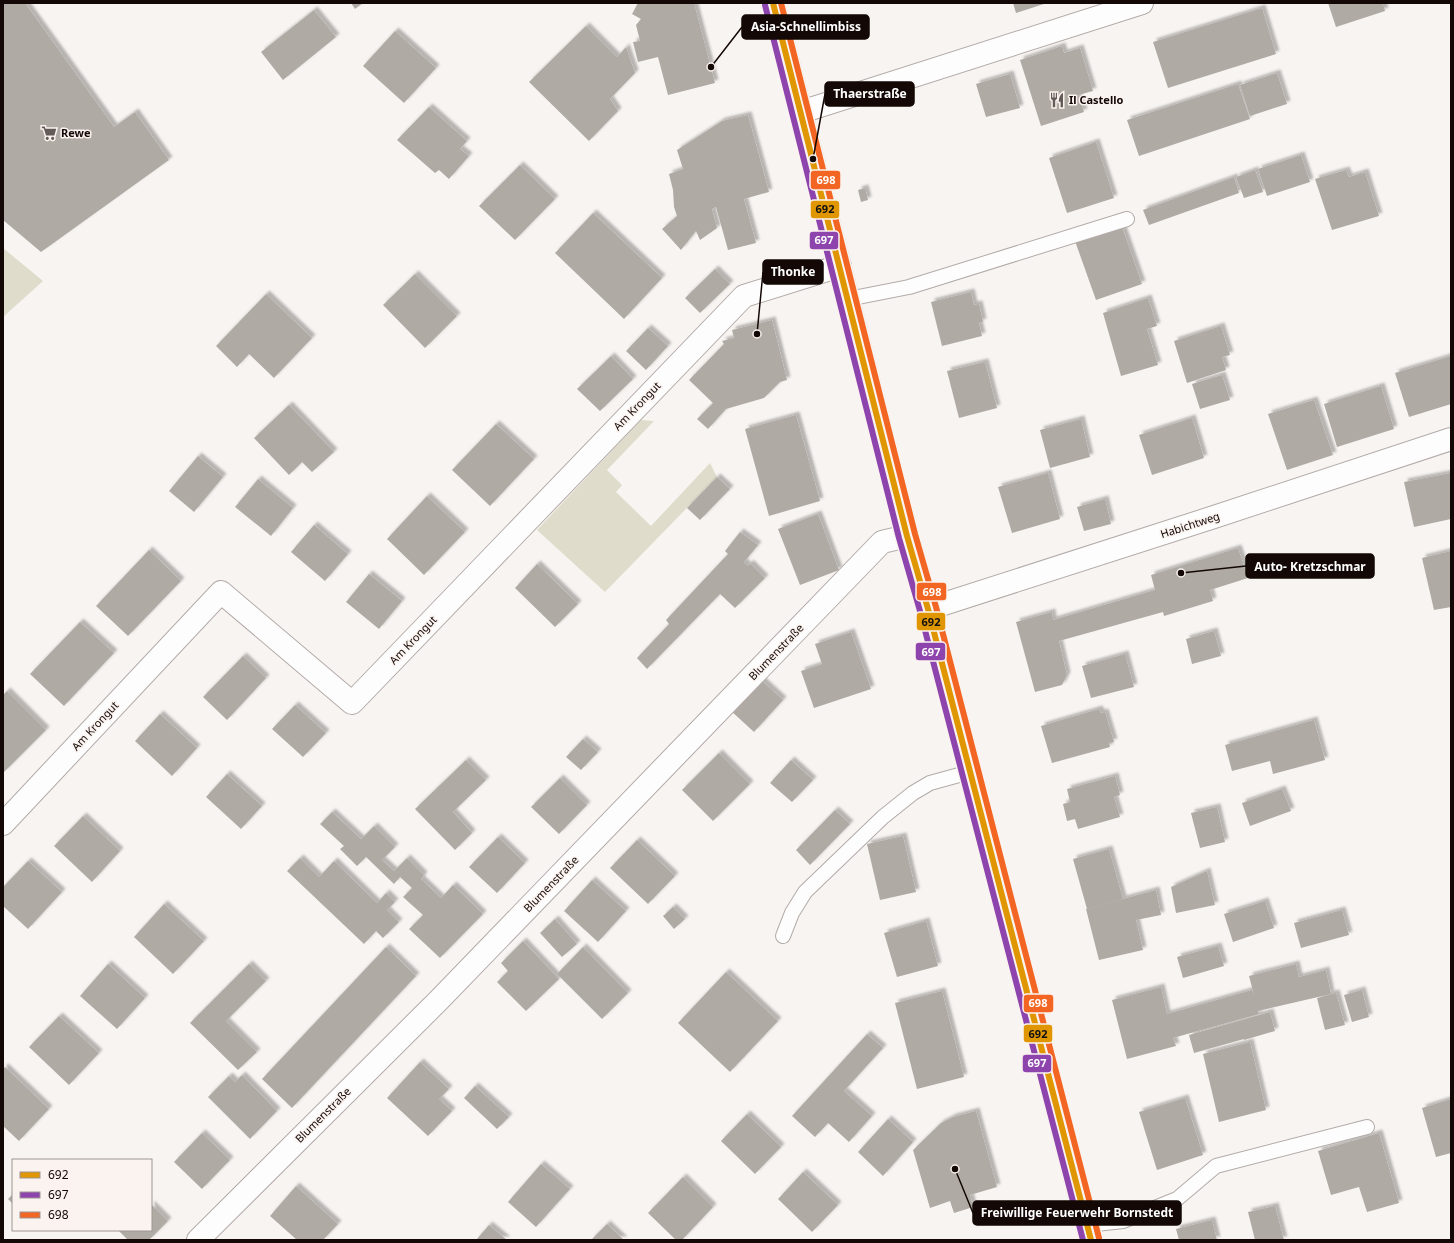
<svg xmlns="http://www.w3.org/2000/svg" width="1454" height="1243" font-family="'Noto Sans',sans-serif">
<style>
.green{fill:#dfdccb}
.building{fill:#b0aaa4;filter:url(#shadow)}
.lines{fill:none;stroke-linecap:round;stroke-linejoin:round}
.service-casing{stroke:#b3aba8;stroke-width:16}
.minor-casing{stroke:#b3aba8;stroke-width:24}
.primary-casing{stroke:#d2cecd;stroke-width:24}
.service{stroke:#fefdfd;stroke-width:14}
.minor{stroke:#fefdfd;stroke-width:22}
.primary{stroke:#f1e8ea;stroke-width:22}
.bus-1-casing{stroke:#faf3f0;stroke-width:9}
.bus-2-casing{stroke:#faf3f0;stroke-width:9}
.bus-3-casing{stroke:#faf3f0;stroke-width:9}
.bus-1{stroke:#e09600;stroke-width:6}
.bus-2{stroke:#8e44ad;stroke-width:6}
.bus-3{stroke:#f26522;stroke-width:6}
.labels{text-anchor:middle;stroke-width:3;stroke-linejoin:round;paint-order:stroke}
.poi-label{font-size:11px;font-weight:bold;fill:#130805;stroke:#faf3f0;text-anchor:start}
.street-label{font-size:11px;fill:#130805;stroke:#faf3f0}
.leader{fill:none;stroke:#130805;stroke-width:1.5}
.callout-dot{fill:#130805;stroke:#faf3f0;stroke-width:1.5}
.callout{fill:#130805;stroke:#130805;stroke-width:1.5}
.callout-label{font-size:12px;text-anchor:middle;font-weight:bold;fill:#fff}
.line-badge{stroke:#faf3f0;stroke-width:1.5}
.badge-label{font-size:11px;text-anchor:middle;font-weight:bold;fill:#fff}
.pale-badge-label{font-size:11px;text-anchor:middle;font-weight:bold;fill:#111}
</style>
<defs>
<filter id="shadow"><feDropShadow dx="3.5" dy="-3.5" stdDeviation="1" flood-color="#0004"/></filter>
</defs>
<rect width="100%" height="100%" fill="#f8f4f2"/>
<!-- green -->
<g class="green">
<path d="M3 248 43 281 3 317Z"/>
<path d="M641 420 654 421 607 470 622 485 616 492 651 526 710 463 717 477 605 592 537 530Z"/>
</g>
<!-- building -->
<g class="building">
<path d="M3 3H25L114 127 135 112 169 160 41 252 3 220Z"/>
<path d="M351 3H363L355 9Z"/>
<path d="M638 3H694L715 83 668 95 658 57 638 62 633 42 640 41 636 25 641 19 632 14Z"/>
<path d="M1013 3H1047L1016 13Z"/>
<path d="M1328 3H1383L1385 11 1336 27Z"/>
<path d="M1262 8 1276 54 1168 88 1153 42Z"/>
<path d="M314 10 336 37 283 80 261 52Z"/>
<path d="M586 26 617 57 626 47 635 73 610 99 618 111 589 141 529 82Z"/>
<path d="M395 31 436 68 404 103 363 66Z"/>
<path d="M1062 46 1064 53 1080 48 1093 91 1078 95 1084 112 1041 126 1020 60Z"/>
<path d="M1277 73 1287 104 1250 116 1240 85Z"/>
<path d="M1010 74 1020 108 986 117 976 84Z"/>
<path d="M1238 84 1250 119 1139 156 1127 120Z"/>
<path d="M429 107 467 141 460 149 469 156 449 179 439 170 435 173 397 140Z"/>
<path d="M748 115 769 192 744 199 756 243 728 250 716 207 712 209 717 228 700 240 696 231 681 250 662 229 677 216 674 207 673 190 669 174 683 169 677 150 722 121Z"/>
<path d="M1096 142 1114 198 1067 213 1049 158Z"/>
<path d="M1301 155 1310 182 1267 196 1258 169Z"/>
<path d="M520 165 555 199 515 240 479 206Z"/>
<path d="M1255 170 1263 192 1244 198 1236 177Z"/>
<path d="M1346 170 1349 177 1365 172 1379 216 1332 230 1315 179Z"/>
<path d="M1234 177 1239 193 1149 225 1143 210Z"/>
<path d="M865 188 868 200 861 202 858 190Z"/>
<path d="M593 213 662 278 624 319 555 253Z"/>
<path d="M1121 224 1142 284 1096 300 1075 241Z"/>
<path d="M715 269 730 284 700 313 685 298Z"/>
<path d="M415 274 457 316 425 348 383 305Z"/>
<path d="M971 292 974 305 979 304 983 322 979 323 982 336 942 346 931 302Z"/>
<path d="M266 294 312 338 274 378 249 354 237 367 216 346Z"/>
<path d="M1148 298 1157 326 1147 329 1158 365 1121 376 1103 313Z"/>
<path d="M772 320 787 380 780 382 764 398 726 409 708 429 697 419 713 403 689 380 724 344 722 341 734 338 732 330Z"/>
<path d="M1221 326 1230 355 1222 357 1226 370 1187 383 1174 341Z"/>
<path d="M648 328 668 346 646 370 626 351Z"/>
<path d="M611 356 633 379 600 411 577 389Z"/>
<path d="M1451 356V404L1409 417 1395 373Z"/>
<path d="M985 362 997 408 959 418 947 371Z"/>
<path d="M1222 375 1230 400 1200 409 1192 384Z"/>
<path d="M1381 386 1394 429 1337 447 1324 404Z"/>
<path d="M1314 400 1333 455 1287 470 1268 414Z"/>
<path d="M289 405 334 452 312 472 302 462 289 475 254 438Z"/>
<path d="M796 415 820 501 769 516 745 429Z"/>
<path d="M1192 418 1204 458 1152 475 1139 435Z"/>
<path d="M1081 419 1090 457 1050 468 1040 430Z"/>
<path d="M496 424 534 459 490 506 452 470Z"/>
<path d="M198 456 223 477 194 512 169 491Z"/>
<path d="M1048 473 1060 519 1012 533 998 487Z"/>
<path d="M1451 473V519L1414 527 1404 482Z"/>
<path d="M717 477 730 489 700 520 687 508Z"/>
<path d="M258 479 293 508 271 536 235 507Z"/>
<path d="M427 496 465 532 424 575 387 539Z"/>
<path d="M1105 499 1111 524 1084 531 1077 507Z"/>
<path d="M818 514 839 570 800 585 778 529Z"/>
<path d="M314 525 348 554 325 581 291 552Z"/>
<path d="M740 532 758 545 744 562 748 566 750 563 765 578 735 608 720 594 647 669 637 658 669 624 666 620 728 554 725 551Z"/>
<path d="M1238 548 1248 578 1210 590 1213 601 1164 616 1163 612 1059 641 1067 675 1062 685 1035 692 1016 622 1052 612 1053 620 1155 590 1151 575Z"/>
<path d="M149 550 181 581 128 636 96 606Z"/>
<path d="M1451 551V607L1434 610 1422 558Z"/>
<path d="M537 564 578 604 555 627 515 588Z"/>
<path d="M369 574 402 601 379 629 346 602Z"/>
<path d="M80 622 114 653 64 706 30 674Z"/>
<path d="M1214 631 1221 656 1192 664 1186 639Z"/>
<path d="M851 632 871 689 814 708 801 671 822 664 815 644Z"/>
<path d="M1125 654 1134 687 1091 698 1082 666Z"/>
<path d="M243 656 266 678 227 720 203 697Z"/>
<path d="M759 678 783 700 754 732 730 710Z"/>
<path d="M7 691 46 730 3 773V695Z"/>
<path d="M295 705 326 733 303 757 272 729Z"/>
<path d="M1099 709 1101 713 1105 712 1114 742 1109 743 1110 747 1052 763 1041 726Z"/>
<path d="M160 714 197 748 172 776 135 741Z"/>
<path d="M1314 720 1325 760 1273 774 1270 761 1232 771 1225 745Z"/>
<path d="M583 739 598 752 581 770 566 757Z"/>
<path d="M719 753 750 784 713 821 682 790Z"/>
<path d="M466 760 486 780 453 812 472 833 455 850 415 809Z"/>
<path d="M791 760 813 780 792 802 770 783Z"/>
<path d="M227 774 262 806 241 829 206 797Z"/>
<path d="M1115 776 1120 795 1114 797 1120 817 1078 829 1075 819 1067 821 1063 804 1070 802 1067 789Z"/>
<path d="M560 778 587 805 559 834 531 807Z"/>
<path d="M1282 789 1291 811 1250 826 1242 803Z"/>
<path d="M1217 807 1225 842 1200 848 1191 813Z"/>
<path d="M835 810 850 824 810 865 796 850Z"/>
<path d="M332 812 361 839 374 826 395 847 382 860 394 871 407 858 424 875 421 879 441 898 453 885 483 914 440 958 409 929 423 915 403 897 412 888 400 877 394 884 366 857 357 866 340 849 344 846 320 824Z"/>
<path d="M83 816 120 851 92 882 54 846Z"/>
<path d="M903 836 916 892 880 900 867 844Z"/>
<path d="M498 837 525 863 497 893 469 867Z"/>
<path d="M637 840 675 876 648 904 610 868Z"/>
<path d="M1109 849 1123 899 1087 909 1073 859Z"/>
<path d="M300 858 319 877 334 861 377 903 386 893 395 902 387 910 399 922 383 938 376 931 364 944 287 871Z"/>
<path d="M28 861 62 892 28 929 3 906V887Z"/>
<path d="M1207 871 1215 905 1176 913 1171 887Z"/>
<path d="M592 880 626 911 598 942 564 911Z"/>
<path d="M1156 890 1161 915 1136 920 1143 950 1099 960 1086 909Z"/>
<path d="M1265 901 1274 928 1233 942 1224 914Z"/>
<path d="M164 904 204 941 173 974 134 937Z"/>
<path d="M673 907 685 919 674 929 663 916Z"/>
<path d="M1342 910 1349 935 1301 948 1294 923Z"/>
<path d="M555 919 577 944 562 957 540 933Z"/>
<path d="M926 921 938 966 897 977 884 933Z"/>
<path d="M523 941 559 979 526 1011 497 982 508 971 501 963Z"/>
<path d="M1218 946 1224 966 1183 978 1177 957Z"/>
<path d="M386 947 416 976 292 1108 262 1079Z"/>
<path d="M583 947 628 993 602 1019 557 974Z"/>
<path d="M108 964 145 998 117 1029 80 996Z"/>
<path d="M249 964 266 981 226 1021 257 1052 238 1070 190 1023Z"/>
<path d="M1296 964 1299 977 1326 970 1331 994 1258 1011 1259 1014 1173 1038 1176 1046 1127 1059 1112 1000 1161 987 1167 1014 1252 990 1254 995 1249 976Z"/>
<path d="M726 972 778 1021 730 1072 678 1023Z"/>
<path d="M1362 990 1369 1017 1352 1022 1344 995Z"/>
<path d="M942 991 964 1077 917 1089 895 1003Z"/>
<path d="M1336 993 1345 1025 1325 1030 1317 998Z"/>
<path d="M1270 1012 1275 1031 1244 1040V1039L1194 1053 1189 1035Z"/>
<path d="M59 1016 99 1053 69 1085 29 1047Z"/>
<path d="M867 1034 883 1048 844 1091 872 1116 849 1142 828 1123 815 1137 792 1116Z"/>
<path d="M1250 1042 1266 1110 1219 1122 1203 1054Z"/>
<path d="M420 1062 449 1089 439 1099 452 1111 428 1136 387 1098Z"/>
<path d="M5 1067 49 1109 19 1141 3 1126V1069Z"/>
<path d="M242 1075 277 1111 250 1139 208 1097 229 1076 235 1082Z"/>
<path d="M475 1086 509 1117 497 1129 464 1098Z"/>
<path d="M1185 1098 1203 1155 1157 1170 1139 1112Z"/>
<path d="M1451 1099V1153L1436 1157 1422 1108Z"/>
<path d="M976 1111 997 1187 970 1195 973 1207 954 1213 950 1201 930 1208 913 1150 941 1123 953 1117Z"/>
<path d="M747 1114 781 1147 755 1174 721 1141Z"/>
<path d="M888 1119 913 1142 883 1176 858 1152Z"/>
<path d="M202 1133 230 1160 202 1189 174 1162Z"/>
<path d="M1379 1133 1399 1203 1367 1212 1359 1187 1331 1195 1318 1151Z"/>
<path d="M541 1164 570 1189 536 1227 508 1202Z"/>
<path d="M803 1172 838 1205 812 1232 778 1199Z"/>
<path d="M683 1177 713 1207 682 1240H676L648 1213Z"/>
<path d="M296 1186 338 1224 323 1240H297L270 1216Z"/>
<path d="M13 1194V1204L8 1199Z"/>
<path d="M151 1204 168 1221 149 1240H128L118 1230H151Z"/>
<path d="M1275 1206 1284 1240H1255L1248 1212Z"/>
<path d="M1212 1220 1217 1240H1179L1176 1229Z"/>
<path d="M607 1224 624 1240H591Z"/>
<path d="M489 1225 507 1240H476Z"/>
</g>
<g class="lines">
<!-- service casing -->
<g class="service-casing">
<g id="service">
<path d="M848 299 909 287 1127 219"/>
<path d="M783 936 792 913 805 892 883 817 913 793 930 783 970 772"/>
<path d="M1087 1225 1123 1221 1177 1199 1216 1166 1367 1127"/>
</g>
</g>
<!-- minor casing -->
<g class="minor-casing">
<g id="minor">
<path d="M801 112 1142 3"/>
<path d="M928 609 1214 517 1451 439"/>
<path d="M3 824 221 592 352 703 744 296 840 266"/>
<path d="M198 1240 439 1000 882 542 907 536"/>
</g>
</g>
<!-- primary casing -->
<g class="primary-casing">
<path id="primary" d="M773 3 848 299 907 536 928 609 1091 1240"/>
</g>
<!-- service -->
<use href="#service" class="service"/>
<!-- minor -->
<use href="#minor" class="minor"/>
<!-- primary -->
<use href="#primary" class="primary"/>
<!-- bus-1 casing -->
<g class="bus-1-casing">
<path id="bus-1" d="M773 3 907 536 928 609 1091 1240"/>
</g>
<!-- bus-2 casing -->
<g class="bus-2-casing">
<path id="bus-2" d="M765 5 899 538 920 611 1083 1240"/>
</g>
<!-- bus-3 casing -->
<g class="bus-3-casing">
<path id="bus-3" d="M781 3 915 534 936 607 1099 1238"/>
</g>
<!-- bus-1 -->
<use href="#bus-1" class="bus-1"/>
<!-- bus-2 -->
<use href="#bus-2" class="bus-2"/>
<!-- bus-3 -->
<use href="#bus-3" class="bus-3"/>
</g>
<!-- icons -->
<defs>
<g id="restaurant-bare" transform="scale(1.2)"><path d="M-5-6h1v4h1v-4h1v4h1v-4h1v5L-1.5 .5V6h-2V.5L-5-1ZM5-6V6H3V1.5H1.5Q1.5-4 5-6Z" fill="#635b58" stroke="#faf3f0" stroke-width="2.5" paint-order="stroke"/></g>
<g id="supermarket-bare" transform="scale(1.2)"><path d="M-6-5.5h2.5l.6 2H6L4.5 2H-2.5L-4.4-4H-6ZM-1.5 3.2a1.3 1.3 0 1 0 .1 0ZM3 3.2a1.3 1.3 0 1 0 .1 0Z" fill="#635b58" stroke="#faf3f0" stroke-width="2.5" paint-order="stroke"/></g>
</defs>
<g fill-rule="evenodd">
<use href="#restaurant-bare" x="1057" y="100"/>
<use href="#supermarket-bare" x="49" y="133"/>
</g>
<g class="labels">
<!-- poi labels -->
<g class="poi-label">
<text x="1069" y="104">Il Castello</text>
<text x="61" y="137">Rewe</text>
</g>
<!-- street labels -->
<g class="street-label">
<text transform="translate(637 406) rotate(-46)" y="4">Am Krongut</text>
<text transform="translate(1190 525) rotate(-18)" y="4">Habichtweg</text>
<text transform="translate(413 640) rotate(-46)" y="4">Am Krongut</text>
<text transform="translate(776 652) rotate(-46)" y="4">Blumenstraße</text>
<text transform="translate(95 726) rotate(-47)" y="4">Am Krongut</text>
<text transform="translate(551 884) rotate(-46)" y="4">Blumenstraße</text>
<text transform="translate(323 1115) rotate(-45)" y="4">Blumenstraße</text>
</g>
</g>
<!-- callouts -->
<path class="leader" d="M711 67L742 27M813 159L825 94M757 334L763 272M1181 573L1246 566M955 1169L973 1213"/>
<g class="callout-dot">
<circle cx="711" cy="67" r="4"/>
<circle cx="813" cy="159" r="4"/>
<circle cx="757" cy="334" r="4"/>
<circle cx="1181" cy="573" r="4"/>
<circle cx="955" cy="1169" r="4"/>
</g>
<g class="callout">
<rect x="742" y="15" width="127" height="24" rx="4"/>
<rect x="825" y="82" width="89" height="24" rx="4"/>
<rect x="763" y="260" width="60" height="24" rx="4"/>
<rect x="1246" y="554" width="128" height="24" rx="4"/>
<rect x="973" y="1201" width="208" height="24" rx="4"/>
</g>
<g class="callout-label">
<text x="806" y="31">Asia-Schnellimbiss</text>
<text x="870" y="98">Thaerstraße</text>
<text x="793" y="276">Thonke</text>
<text x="1310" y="571">Auto- Kretzschmar</text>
<text x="1077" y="1217">Freiwillige Feuerwehr Bornstedt</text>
</g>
<g class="line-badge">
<rect x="810" y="170" width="31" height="20" rx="4" fill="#f26522"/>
<rect x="810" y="200" width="30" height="19" rx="4" fill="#e09600"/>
<rect x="809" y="231" width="30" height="19" rx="4" fill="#8e44ad"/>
<rect x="916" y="582" width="31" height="19" rx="4" fill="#f26522"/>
<rect x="916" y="612" width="30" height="19" rx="4" fill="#e09600"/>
<rect x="915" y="642" width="31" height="19" rx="4" fill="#8e44ad"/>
<rect x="1023" y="994" width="31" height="19" rx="4" fill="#f26522"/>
<rect x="1023" y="1024" width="30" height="19" rx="4" fill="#e09600"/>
<rect x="1022" y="1054" width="30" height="19" rx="4" fill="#8e44ad"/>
</g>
<g class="badge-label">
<text x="826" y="184">698</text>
<text x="824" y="244">697</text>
<text x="932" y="596">698</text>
<text x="931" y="656">697</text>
<text x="1038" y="1007">698</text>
<text x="1037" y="1067">697</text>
</g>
<g class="pale-badge-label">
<text x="825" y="213">692</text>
<text x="931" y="626">692</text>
<text x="1038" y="1038">692</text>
</g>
<!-- border -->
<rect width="1454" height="1243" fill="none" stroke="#130805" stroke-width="8"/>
<!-- legend -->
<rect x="12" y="1159" width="140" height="72" fill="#faf3f0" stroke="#9e9592"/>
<rect x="20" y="1172" width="20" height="6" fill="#e09600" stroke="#9e9592"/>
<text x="48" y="1179" font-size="12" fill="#130805">692</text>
<rect x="20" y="1192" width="20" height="6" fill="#8e44ad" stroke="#9e9592"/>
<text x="48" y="1199" font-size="12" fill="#130805">697</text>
<rect x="20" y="1212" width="20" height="6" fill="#f26522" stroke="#9e9592"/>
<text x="48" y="1219" font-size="12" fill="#130805">698</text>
</svg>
